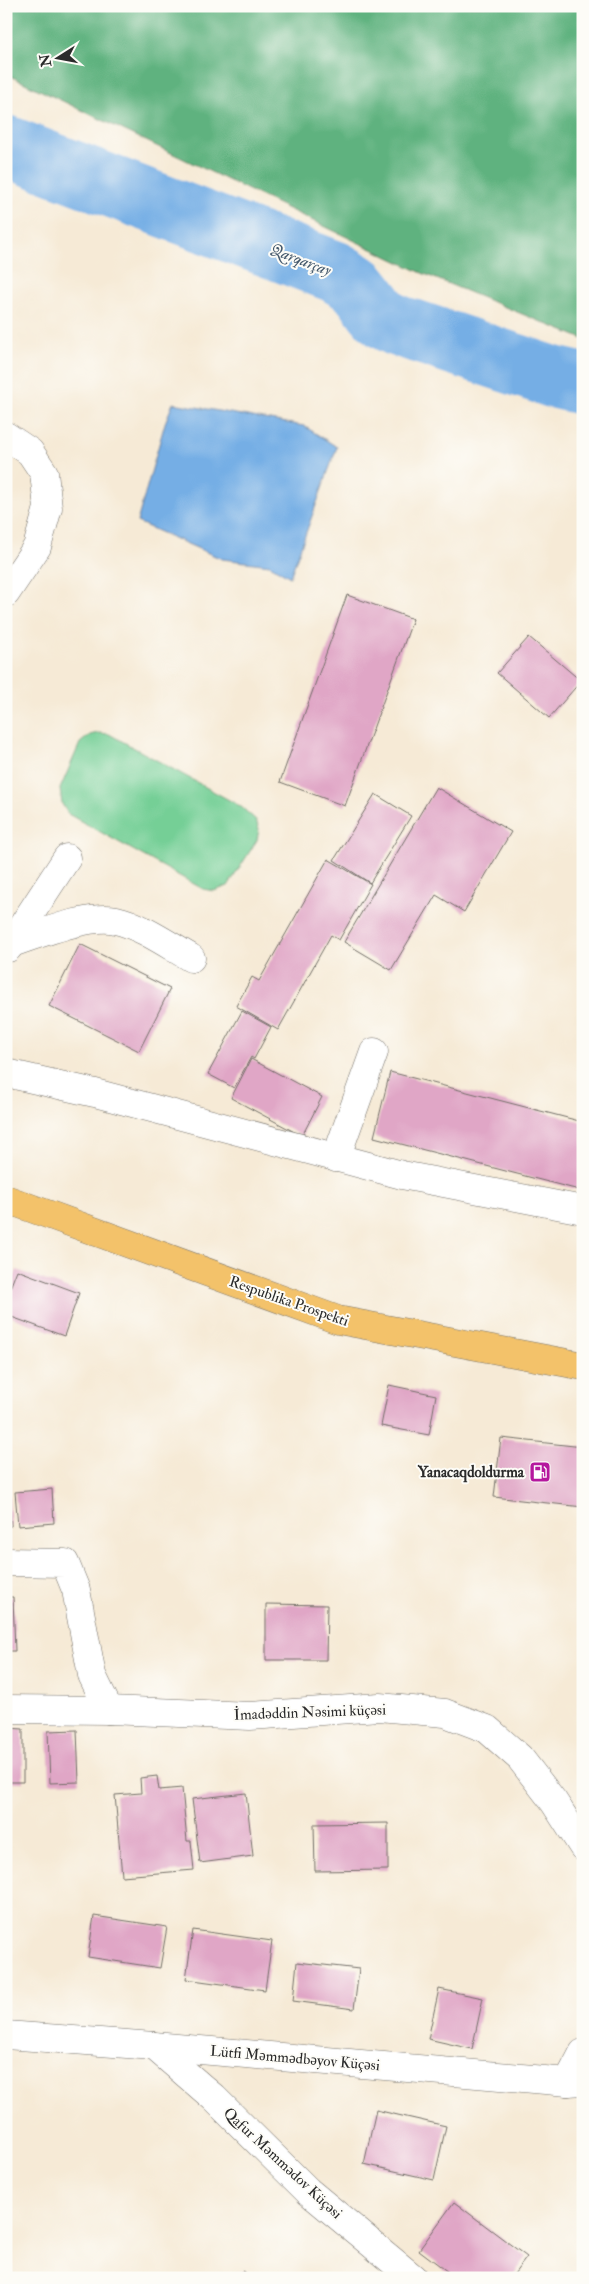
<svg xmlns="http://www.w3.org/2000/svg" width="589" height="2284" font-family="'IM FELL Double Pica',serif">
<style>
.green{fill:#74cf96;stroke:#507d60}
.forest{fill:#5fb27f;stroke:#456e55}
.water{fill:#74aee5;stroke:#506c88}
.lines{fill:none;stroke-linecap:round;stroke-linejoin:round}
.river{stroke:#74aee5;stroke-width:62}
.building{fill:#e0a6c6}
.minor-casing{stroke:#726e67;stroke-width:29}
.major-casing{stroke:#726e67;stroke-width:29}
.minor{stroke:#fff;stroke-width:28}
.major{stroke:#f3c26a;stroke-width:28}
.labels{text-anchor:middle;stroke-width:4;stroke-linejoin:round;paint-order:stroke}
.street-label{font-size:15px;fill:#2b2b2b;stroke:#fdfcf7}
.poi-label{font-size:15px;font-weight:bold;fill:#2b2b2b;stroke:#fdfcf7;text-anchor:end}
.water-label{font-size:16px;font-style:italic;fill:#45596c;stroke:#fdfcf7}
</style>
<rect width="100%" height="100%" fill="#fdfcf7"/>
<filter id="ink" filterUnits="userSpaceOnUse"><feTurbulence type="fractalNoise" baseFrequency=".02" numOctaves="2"/><feDisplacementMap in="SourceGraphic" scale="10" xChannelSelector="R" yChannelSelector="G"/><feConvolveMatrix kernelMatrix="1 2 1 2 8 2 1 2 1" color-interpolation-filters="sRGB"/></filter>
<filter id="wash" filterUnits="userSpaceOnUse"><feTurbulence type="fractalNoise" baseFrequency=".0096" numOctaves="4" result="noise"/><feDisplacementMap in="SourceGraphic" scale="20" xChannelSelector="R" yChannelSelector="G"/><feGaussianBlur stdDeviation="1.12" result="paint"/><feColorMatrix in="noise" values="0 0 0 0 0 0 0 0 0 0 0 0 0 0 0 0 0 1.4 0 .05"/><feComposite in="paint" operator="in"/></filter>
<g filter="url(#wash)">
<rect width="100%" height="100%" fill="#f6ead6"/>
<!-- green -->
<path class="green" d="M98 733 109 734 240 806 256 820 259 829 257 840 228 886 214 891 203 889 68 814 62 804 60 789 80 743 90 735Z"/>
<!-- forest -->
<path class="forest" d="M6 6H583V339L422 273 6 74Z"/>
<!-- water -->
<path class="water" d="M173 403 304 426 337 447 290 577 270 565 222 559 137 522 165 423Z"/>
<g class="lines">
<!-- river -->
<path class="river" d="M6 146 336 272C343 277 353 281 359 287 379 310 379 323 412 330L553 377 583 384"/>
</g>
<g id="blocks">
<!-- building -->
<g class="building">
<path d="M347 595 413 619 345 806 280 782Z"/>
<path d="M529 637 581 681 549 718 497 673Z"/>
<path d="M436 787 511 832 464 912 436 895 391 970 344 942Z"/>
<path d="M375 794 411 816 370 883 334 860Z"/>
<path d="M328 859 371 884 339 940 331 935 278 1030 236 1006 252 977 259 981Z"/>
<path d="M80 944 170 989 139 1051 49 1006Z"/>
<path d="M242 1011 271 1027 254 1059 251 1057 234 1088 208 1074Z"/>
<path d="M251 1059 322 1097 302 1136 231 1098Z"/>
<path d="M390 1072 583 1122V1191L374 1137Z"/>
<path d="M17 1270 79 1293 64 1336 6 1315V1298Z"/>
<path d="M389 1385 436 1395 429 1435 381 1426Z"/>
<path d="M501 1438 583 1447V1507L494 1497Z"/>
<path d="M6 1470 11 1526 6 1527Z"/>
<path d="M52 1489 54 1523 18 1526 15 1492Z"/>
<path d="M6 1597H13L15 1651H6Z"/>
<path d="M266 1604 327 1605 326 1660H266Z"/>
<path d="M6 1728 23 1729V1782H6Z"/>
<path d="M77 1730 79 1782 50 1783 48 1731Z"/>
<path d="M157 1776 159 1790 182 1788 187 1841H191L194 1870 122 1876 115 1795 141 1793 140 1778Z"/>
<path d="M246 1793 253 1856 200 1863 192 1799Z"/>
<path d="M388 1823V1870L315 1871 314 1824Z"/>
<path d="M94 1916 167 1927 160 1968 88 1957Z"/>
<path d="M193 1930 272 1941 265 1990 186 1979Z"/>
<path d="M297 1962 359 1969 354 2009 293 2001Z"/>
<path d="M439 1989 483 1998 472 2049 428 2039Z"/>
<path d="M376 2110 446 2126 434 2180 364 2164Z"/>
<path d="M454 2202 527 2257 511 2278H456L419 2250Z"/>
<path d="M242 2271 254 2278H238Z"/>
</g>
</g>
</g>
<g filter="url(#ink)">
<use href="#blocks" fill-opacity="0" stroke="#726e67" stroke-width="1"/>
<g class="lines">
<!-- minor casing -->
<g class="minor-casing">
<g id="minor">
<path d="M6 436 30 452 44 473 48 508 37 547 6 593"/>
<path d="M12 943C39 934 89 914 116 920 140 925 170 946 191 958"/>
<path d="M8 948 67 858"/>
<path d="M6 1073 95 1093 402 1175 583 1210"/>
<path d="M336 1158 374 1052"/>
<path d="M6 1562 65 1563 76 1590 92 1675 109 1710"/>
<path d="M6 1709 109 1710 250 1716 379 1707 445 1713 487 1729 520 1758 554 1802 583 1847"/>
<path d="M6 2035 154 2046 568 2082 583 2081"/>
<path d="M154 2046 214 2098 308 2191 413 2278"/>
<path d="M568 2082 583 2053"/>
</g>
</g>
<!-- major casing -->
<g class="major-casing">
<path id="major" d="M6 1199 338 1320 583 1366"/>
</g>
<!-- minor -->
<use href="#minor" class="minor"/>
<!-- major -->
<use href="#major" class="major"/>
</g>
</g>
<!-- icons -->
<defs>
<g id="fuel-square" transform="scale(1.125)"><rect x="-9" y="-9" width="18" height="18" rx="4" fill="#b5179e" stroke="#fdfcf7"/><path d="M-5.5-6h7V0h2V4h1.3V-2.5L3-4.5l.8-.8L6-3V5H2.5V1h-1V6h-7ZM-4.2-4.7v3.2H.2V-4.7Z" fill="#fff"/></g>
</defs>
<g fill-rule="evenodd">
<use href="#fuel-square" x="540" y="1472"/>
</g>
<g class="labels">
<!-- street labels -->
<g class="street-label">
<text transform="translate(289 1301) rotate(19)" y="5">Respublika Prospekti</text>
<text transform="translate(310 1712) rotate(-2)" y="5">İmadəddin Nəsimi küçəsi</text>
<text transform="translate(295 2058) rotate(5)" y="5">Lütfi Məmmədbəyov Küçəsi</text>
<text transform="translate(283 2163) rotate(43)" y="5">Qafur Məmmədov Küçəsi</text>
</g>
<!-- poi labels -->
<g class="poi-label">
<text x="524" y="1477">Yanacaqdoldurma</text>
</g>
<!-- water labels -->
<g class="water-label">
<text transform="translate(301 259) rotate(21)" y="6">Qarqarçay</text>
</g>
</g>
<!-- margin -->
<rect width="589" height="2284" fill="none" stroke="#fdfcf7" stroke-width="25"/>
<!-- north arrow -->
<g transform="translate(58 58) rotate(259)" stroke="#fdfcf7" stroke-width="4" paint-order="stroke">
<path d="M0-4L9 19L0 12L-9 19Z" fill="#2b2b2b"/>
<text y="-8" font-size="14" font-weight="bold" text-anchor="middle" fill="#2b2b2b">N</text>
</g>
</svg>
